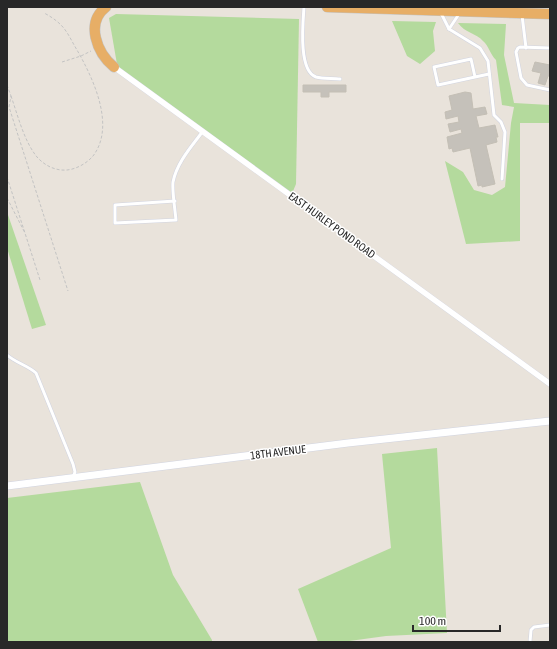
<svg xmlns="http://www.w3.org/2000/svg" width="557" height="649" font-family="'Asap Condensed',sans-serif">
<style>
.green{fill:#b4da9d}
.building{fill:#c5c1ba;stroke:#c4bfb5}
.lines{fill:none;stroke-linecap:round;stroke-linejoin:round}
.service-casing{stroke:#d1d4e0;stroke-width:4}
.minor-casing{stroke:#d1d4e0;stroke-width:6}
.tertiary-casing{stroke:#d1d4e0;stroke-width:8}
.trunk-casing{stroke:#c3c3c3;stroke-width:11}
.path{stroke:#c3c3c3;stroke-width:1;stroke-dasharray:3 2;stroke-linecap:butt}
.service{stroke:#fff;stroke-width:3}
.minor{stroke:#fff;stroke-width:5.5}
.tertiary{stroke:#fff;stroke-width:7}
.trunk{stroke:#e7ae66;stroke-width:10}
.labels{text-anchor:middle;stroke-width:3;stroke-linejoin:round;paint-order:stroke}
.street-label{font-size:11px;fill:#282828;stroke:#fff}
</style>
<rect width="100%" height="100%" fill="#e9e3db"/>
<!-- green -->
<g class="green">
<path d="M116 14 299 19 296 184 291 196 118 70 109 18Z"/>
<path d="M392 21 436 22 433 31 435 51 420 64 407 56Z"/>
<path d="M458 23 506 24 504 55 514 103 550 105V123H520V241L466 244 445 161 463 172 474 190 492 195 505 187 511 123 514 107 502 105 496 60C490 54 489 46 483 41 476 33 465 33 458 23Z"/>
<path d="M7 212 46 325 32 329 7 248Z"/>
<path d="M437 448 447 633 386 636 342 642H318L298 589 391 548 382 454Z"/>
<path d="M140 482 173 575 212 640V642H7V498Z"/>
</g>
<!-- building -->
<g class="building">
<path d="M535 62 550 65V76H548L545 85 538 83 541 73 532 71Z"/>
<path d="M303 85H346V92H329V97H321V92H303Z"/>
<path d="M465 92 471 93 473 109 485 107 487 114 476 116 479 128 495 125 498 137H496L497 142 486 145 495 184 482 187V185L478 186 470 148 453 152 452 148 449 149 447 137 462 133 461 129 450 132 448 124 459 122 458 116 446 119 445 112 452 110 449 96Z"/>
</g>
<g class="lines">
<!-- service casing -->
<g class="service-casing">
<g id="service">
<path d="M304 7C303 22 298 71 316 77 323 79 333 78 340 79"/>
<path d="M441 13 449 29 480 48 488 61 494 115 501 122 505 132 502 179"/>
<path d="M522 15 526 48"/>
<path d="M449 29 459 14"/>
<path d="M550 48 520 47 518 48 516 52 521 78 527 85 550 90"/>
<path d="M475 77 471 59 434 67 438 85 489 74"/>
<path d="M175 201 115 205V223L176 220C175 209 172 191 173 182 177 162 192 146 203 131"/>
<path d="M7 355C16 363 27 365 36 373L73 464 75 472 73 477"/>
<path d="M530 642 531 630 534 627 550 625"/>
</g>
</g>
<!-- minor casing -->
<g class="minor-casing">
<path id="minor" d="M114 67 550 384"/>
</g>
<!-- tertiary casing -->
<g class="tertiary-casing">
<path id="tertiary" d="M7 486 348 443 550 421"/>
</g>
<!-- trunk casing -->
<g class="trunk-casing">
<g id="trunk">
<path d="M106 7C85 23 97 53 114 67"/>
<path d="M327 7 550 14"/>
</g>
</g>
<!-- path -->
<g class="path">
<path d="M62 62 81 56 91 51"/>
<path d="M7 85 11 96 9 107 68 291"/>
<path d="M11 96C18 116 24 141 37 157 45 166 56 171 67 170 77 169 87 163 93 156 116 126 93 78 77 50 72 42 68 32 61 25 56 20 50 16 44 13"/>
<path d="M7 177 40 280"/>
<path d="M7 198 25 233"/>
</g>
<!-- service -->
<use href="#service" class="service"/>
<!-- minor -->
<use href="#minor" class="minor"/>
<!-- tertiary -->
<use href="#tertiary" class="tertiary"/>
<!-- trunk -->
<use href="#trunk" class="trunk"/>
</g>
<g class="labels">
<!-- street labels -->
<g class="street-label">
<text transform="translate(332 225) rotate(36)" y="4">EAST HURLEY POND ROAD</text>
<text transform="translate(278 452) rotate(-7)" y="4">18TH AVENUE</text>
</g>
</g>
<!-- border -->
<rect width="557" height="649" fill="none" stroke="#282828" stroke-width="16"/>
<!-- scale -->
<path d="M413 625v6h87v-6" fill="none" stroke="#282828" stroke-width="2"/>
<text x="419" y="625" font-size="12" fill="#282828" stroke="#ffffff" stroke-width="3" paint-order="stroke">100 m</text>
</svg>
